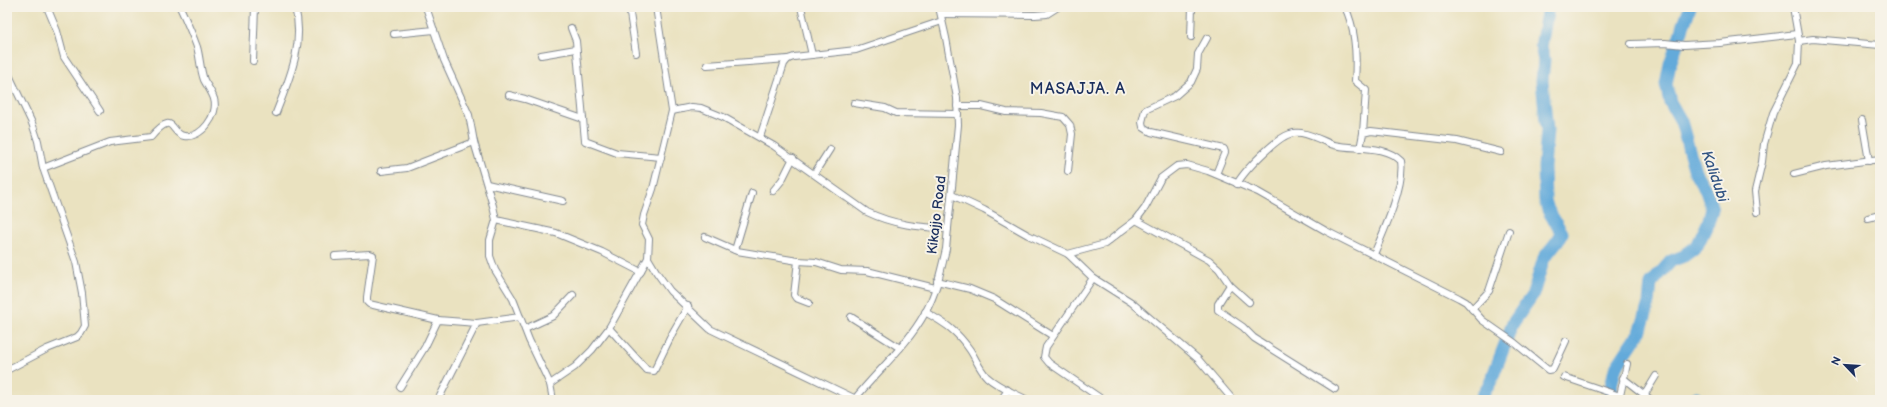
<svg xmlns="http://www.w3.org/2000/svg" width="1887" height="407" font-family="'Balsamiq Sans',sans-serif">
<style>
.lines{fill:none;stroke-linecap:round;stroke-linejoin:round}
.river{stroke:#63aada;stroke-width:13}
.minor-casing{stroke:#82888f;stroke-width:8}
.minor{stroke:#fff;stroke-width:6}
.labels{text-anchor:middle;stroke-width:4;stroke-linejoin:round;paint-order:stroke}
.street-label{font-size:14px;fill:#1b2f5e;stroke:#f7f3e8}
.water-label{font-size:15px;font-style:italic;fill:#315483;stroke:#f7f3e8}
.quarter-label{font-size:16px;letter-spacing:1px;fill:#1b2f5e;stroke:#f7f3e8}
</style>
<rect width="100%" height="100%" fill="#f7f3e8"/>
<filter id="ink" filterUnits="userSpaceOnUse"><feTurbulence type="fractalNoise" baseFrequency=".025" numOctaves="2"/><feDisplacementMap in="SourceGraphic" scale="8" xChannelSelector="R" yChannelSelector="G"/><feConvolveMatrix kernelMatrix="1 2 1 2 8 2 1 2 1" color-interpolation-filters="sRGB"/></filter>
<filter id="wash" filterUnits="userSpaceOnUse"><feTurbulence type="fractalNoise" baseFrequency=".012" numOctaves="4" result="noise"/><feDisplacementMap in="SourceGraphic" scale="16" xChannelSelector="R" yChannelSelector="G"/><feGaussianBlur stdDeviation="0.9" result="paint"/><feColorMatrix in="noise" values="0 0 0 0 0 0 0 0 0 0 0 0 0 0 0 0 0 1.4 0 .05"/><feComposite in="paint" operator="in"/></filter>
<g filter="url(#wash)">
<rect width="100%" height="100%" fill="#eae2c0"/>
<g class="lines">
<!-- river -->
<g class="river">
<path d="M1480 400 1491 381 1513 323 1533 294 1544 258 1558 240 1562 233 1548 210 1545 200 1544 167 1547 130 1542 81 1544 60 1541 47 1548 7"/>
<path d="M1612 400 1611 386 1615 369 1641 330 1649 303 1651 284 1671 261 1684 256 1697 246 1708 223 1712 209 1706 191 1695 172 1681 121 1670 102 1666 84 1670 64 1690 7"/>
<path d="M1695 400 1696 397"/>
</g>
</g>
</g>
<g filter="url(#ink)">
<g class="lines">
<!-- minor casing -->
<g class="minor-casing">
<g id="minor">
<path d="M47 7 57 31 64 57 100 111"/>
<path d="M426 7 444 60 469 115 474 142 493 206 496 220 490 240V256L495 270 513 299 529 340 550 384 553 400"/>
<path d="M629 7 636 53"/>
<path d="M801 7 812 55"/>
<path d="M1345 7C1356 30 1357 56 1355 81L1366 90 1363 133"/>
<path d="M1793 7 1799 41 1813 39 1880 45"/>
<path d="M941 14 1035 15 1047 14 1058 7"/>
<path d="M571 28 576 41 585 141 617 153 661 157"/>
<path d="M394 34 434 30"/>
<path d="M1191 37 1192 7"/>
<path d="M1207 38 1198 54 1197 69 1191 82 1175 96 1145 110 1142 122 1143 127 1151 132 1224 149 1225 152 1216 174"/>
<path d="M1631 44 1665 43 1684 45 1720 43 1797 34"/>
<path d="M541 55 576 49"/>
<path d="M253 61 255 7"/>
<path d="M707 65 788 59"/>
<path d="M7 71 32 123 38 141 43 168 76 262 82 293 85 326 81 333 77 337 47 349 7 370"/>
<path d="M509 95 525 99 583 119"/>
<path d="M854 103 885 108 896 113 958 114"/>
<path d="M957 106H981L1006 112 1041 113 1063 117 1070 125 1072 134 1068 171"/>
<path d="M672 111 692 107 701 108 723 117 774 146 867 212C894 225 919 227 948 229"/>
<path d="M276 113C289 79 305 45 295 7"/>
<path d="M1862 120 1869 161"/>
<path d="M760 137 784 64 788 59 794 57 856 50 942 21"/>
<path d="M1360 149 1363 133 1371 131 1457 141 1501 152"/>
<path d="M43 168 110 142 151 137C175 109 170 134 184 136 201 139 219 115 214 99 212 92 207 86 204 80 200 69 200 57 197 47 192 33 186 20 180 7"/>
<path d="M381 171 407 168 474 142"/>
<path d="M814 174 830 149"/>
<path d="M1794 174 1826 166 1880 159"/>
<path d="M487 184 563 201"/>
<path d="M1237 184C1244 171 1276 138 1290 134 1304 129 1321 141 1334 145 1355 150 1384 144 1401 161 1405 185 1384 231 1374 254"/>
<path d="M773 191 782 180 793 158"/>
<path d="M952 195 984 210 1028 235 1068 254 1093 278 1131 302 1198 359 1233 400"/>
<path d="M1757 212 1755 191 1762 162 1764 144 1773 113 1798 63 1799 41"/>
<path d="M1868 218 1880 215"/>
<path d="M496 220 556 233 602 252 641 272"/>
<path d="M1136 220 1209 260 1219 269 1230 285 1249 302"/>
<path d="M705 237 737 251 798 261 816 262 841 270 867 271 935 288"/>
<path d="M735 250 752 193"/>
<path d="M1068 254 1105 244 1120 232 1136 220 1145 208 1161 178 1177 166 1187 165 1208 171 1258 192 1326 231 1459 298 1466 302 1482 320 1515 343 1548 370 1553 369 1566 341"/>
<path d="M335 256 370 254 373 255 367 297V302L369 304 438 320"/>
<path d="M648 258 657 273 670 291 710 329 858 400"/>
<path d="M798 261 794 295 796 298 809 303"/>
<path d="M1093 278 1046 347 1044 357 1049 363 1103 400"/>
<path d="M937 281 970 289 994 299 1053 336"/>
<path d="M1230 285 1218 304V310L1243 327 1254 338 1335 389"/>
<path d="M1472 309 1489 291 1509 231"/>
<path d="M925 312C945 323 957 331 970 350 976 359 979 369 987 377 998 387 1014 393 1027 400"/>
<path d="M851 317 900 348"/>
<path d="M609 328 647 370 654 371 673 332 688 306"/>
<path d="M525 329 553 316 573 295"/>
<path d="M1564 377 1620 396"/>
<path d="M1623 378 1651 400"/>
<path d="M550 384 575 367 592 350 609 328 648 258 649 239 642 225 644 215 653 189 672 111 656 7"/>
<path d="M400 387 425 347 438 320 477 323"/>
<path d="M1645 394 1656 376"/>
<path d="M438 400 477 323 520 317"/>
<path d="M854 400C877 371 907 346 925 313 936 294 941 270 946 249L958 125 957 98 946 38 939 7"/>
<path d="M1001 400 1008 390"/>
<path d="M1619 400 1627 364"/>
</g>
</g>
<!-- minor -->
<use href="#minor" class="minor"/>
</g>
</g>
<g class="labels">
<!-- street labels -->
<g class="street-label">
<text transform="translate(936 215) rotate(-83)" y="5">Kikajjo Road</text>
</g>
<!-- water labels -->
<g class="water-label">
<text transform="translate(1715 176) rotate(71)" y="5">Kalidubi</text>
</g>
<!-- quarter labels -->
<g class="quarter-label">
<text x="1078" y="94">MASAJJA. A</text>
</g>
</g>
<!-- margin -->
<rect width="1887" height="407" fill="none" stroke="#f7f3e8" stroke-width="24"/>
<!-- north arrow -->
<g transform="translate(1845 365) rotate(295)" stroke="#f7f3e8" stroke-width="3" paint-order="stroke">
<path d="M0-3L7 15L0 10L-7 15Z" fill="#1b2f5e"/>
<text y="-6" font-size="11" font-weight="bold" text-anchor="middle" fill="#1b2f5e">N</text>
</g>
</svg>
